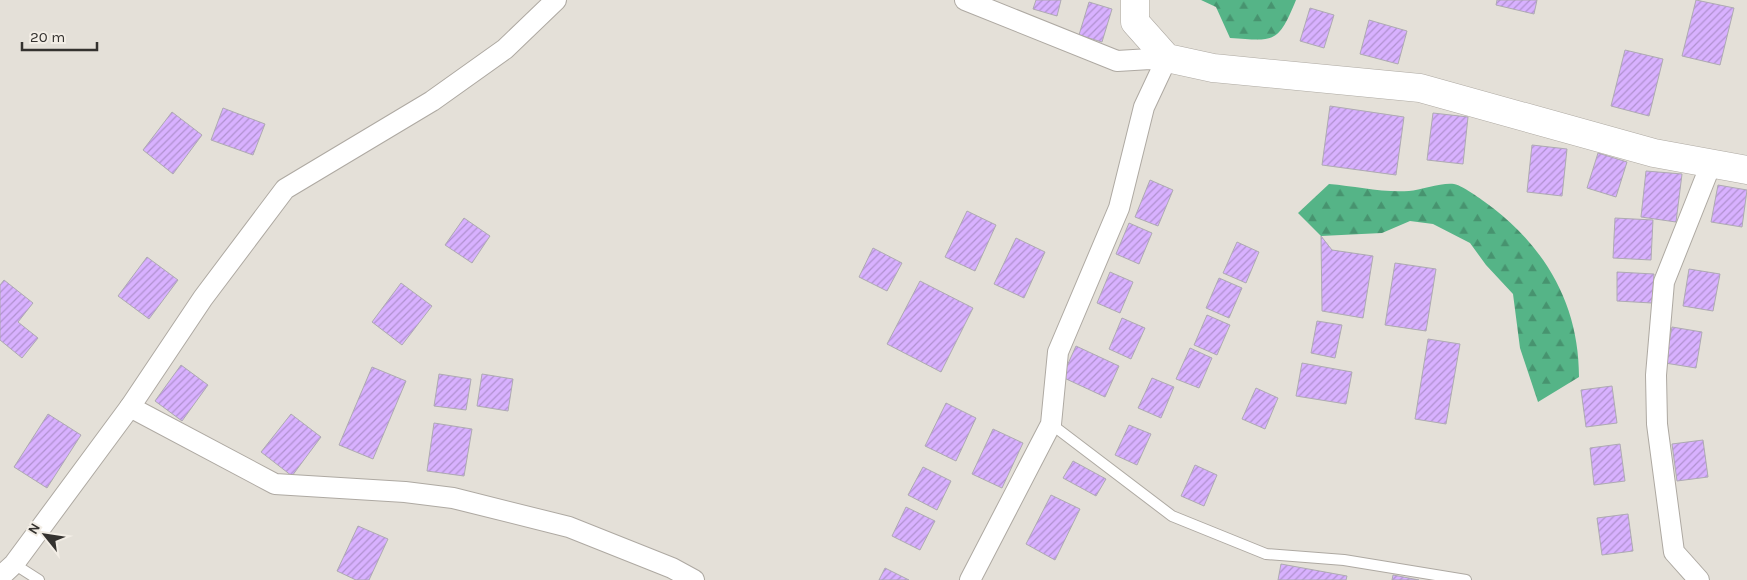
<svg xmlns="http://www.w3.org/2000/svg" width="1747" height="580" font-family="Karla,sans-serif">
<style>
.forest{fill:url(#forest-firs)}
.building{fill:url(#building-hatch);stroke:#aeaab2}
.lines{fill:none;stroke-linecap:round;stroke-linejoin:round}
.lane-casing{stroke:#aea9a2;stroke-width:12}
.street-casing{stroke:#aea9a2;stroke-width:22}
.secondary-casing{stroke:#aea9a2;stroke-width:29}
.lane{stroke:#fff;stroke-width:10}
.street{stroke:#fff;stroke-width:20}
.secondary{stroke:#fff;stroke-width:28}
</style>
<defs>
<pattern id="forest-firs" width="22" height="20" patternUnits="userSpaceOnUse" patternTransform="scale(1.25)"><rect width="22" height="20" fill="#55b487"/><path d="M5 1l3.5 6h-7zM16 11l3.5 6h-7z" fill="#47936f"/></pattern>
<pattern id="building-hatch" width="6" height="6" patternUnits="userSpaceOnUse" patternTransform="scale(1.25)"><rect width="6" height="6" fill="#d8b1ff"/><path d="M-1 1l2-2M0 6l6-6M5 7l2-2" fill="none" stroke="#b091cf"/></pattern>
</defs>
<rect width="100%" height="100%" fill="#e4e0d8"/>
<!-- forest -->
<g class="forest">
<path d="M1201 0H1296C1278 44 1275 41 1230 38L1216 7Z"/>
<path d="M1329 184C1355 186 1383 193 1409 191 1421 190 1443 182 1454 184 1464 186 1485 202 1493 208 1548 251 1579 307 1579 377L1538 402 1520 348 1513 294 1486 265 1470 243 1433 224 1410 221 1382 233 1321 236 1298 213Z"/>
</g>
<!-- building -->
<g class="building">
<path d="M1036 0H1061L1057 16 1033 9Z"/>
<path d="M1497 0H1537L1534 14 1496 5Z"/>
<path d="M1696 0 1734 8 1720 65 1682 56Z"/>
<path d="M1089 2 1112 9 1102 42 1079 35Z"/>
<path d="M1310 8 1334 15 1324 48 1300 41Z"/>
<path d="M1369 20 1407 31 1398 64 1360 54Z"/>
<path d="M1625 50 1663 59 1649 116 1611 106Z"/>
<path d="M1330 106 1404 117 1396 175 1322 165Z"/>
<path d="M223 108 265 124 253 155 211 140Z"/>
<path d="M172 112 202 135 173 174 143 150Z"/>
<path d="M1433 113 1468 117 1463 164 1427 160Z"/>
<path d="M1532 145 1567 149 1562 196 1527 192Z"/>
<path d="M1598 153 1627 162 1616 197 1587 188Z"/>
<path d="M1646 171 1682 174 1676 222 1641 217Z"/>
<path d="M1150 180 1173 190 1158 226 1135 217Z"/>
<path d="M1718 185 1747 190 1742 227 1711 222Z"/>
<path d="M967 211 996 225 975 271 945 257Z"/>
<path d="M464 218 490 236 472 263 445 245Z"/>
<path d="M1615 218 1653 220 1651 260 1613 258Z"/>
<path d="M1129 223 1152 233 1139 264 1116 254Z"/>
<path d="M1321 236 1332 250 1373 256 1363 318 1322 311Z"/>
<path d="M1016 238 1045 252 1024 298 994 284Z"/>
<path d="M1237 242 1259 252 1246 283 1223 273Z"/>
<path d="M873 248 902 263 887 291 859 277Z"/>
<path d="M147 257 178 280 149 319 118 296Z"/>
<path d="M1395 263 1436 269 1426 331 1385 325Z"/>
<path d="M1689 269 1720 274 1713 311 1683 306Z"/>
<path d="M1110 272 1133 282 1120 313 1097 303Z"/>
<path d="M1617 272 1654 274 1652 303 1617 301Z"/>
<path d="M1219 278 1242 288 1229 318 1206 308Z"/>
<path d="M4 280 33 303 18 322 38 338 22 358 0 340V285Z"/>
<path d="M920 281 973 308 941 372 887 344Z"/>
<path d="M401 283 432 306 402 345 372 322Z"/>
<path d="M1207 315 1230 325 1217 355 1194 345Z"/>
<path d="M1122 318 1145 328 1131 359 1109 349Z"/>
<path d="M1317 321 1342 325 1335 358 1311 353Z"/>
<path d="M1672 327 1702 332 1696 368 1665 363Z"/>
<path d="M1428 339 1460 344 1446 424 1415 419Z"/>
<path d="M1076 346 1119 366 1105 397 1062 377Z"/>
<path d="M1190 348 1212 358 1199 388 1176 379Z"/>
<path d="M1302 363 1352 372 1346 404 1296 396Z"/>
<path d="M181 365 208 385 182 421 155 401Z"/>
<path d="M372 367 406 381 373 459 339 445Z"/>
<path d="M439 374 471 379 466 410 434 406Z"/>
<path d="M482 374 513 379 508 411 477 406Z"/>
<path d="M1152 378 1174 387 1161 418 1138 408Z"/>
<path d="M1612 386 1617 423 1586 427 1581 390Z"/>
<path d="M1256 388 1278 398 1265 429 1242 419Z"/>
<path d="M946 403 976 418 956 461 925 446Z"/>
<path d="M48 414 81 435 47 488 14 467Z"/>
<path d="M291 414 321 437 292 476 261 452Z"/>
<path d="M434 423 472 429 464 476 427 471Z"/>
<path d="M1129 425 1151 434 1137 465 1115 455Z"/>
<path d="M993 429 1023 443 1002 488 972 474Z"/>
<path d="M1703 440 1708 477 1677 481 1672 444Z"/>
<path d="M1620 444 1625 481 1594 485 1590 448Z"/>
<path d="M1073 461 1106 479 1096 496 1063 478Z"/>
<path d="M1195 465 1217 475 1204 506 1181 496Z"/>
<path d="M923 467 951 481 937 510 908 495Z"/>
<path d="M1051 495 1080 509 1055 560 1026 544Z"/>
<path d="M906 507 935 521 920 550 892 536Z"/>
<path d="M1628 514 1633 551 1602 555 1597 518Z"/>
<path d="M358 526 388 539 369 580H356L337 571Z"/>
<path d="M1281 564 1347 576 1346 580H1278Z"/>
<path d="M885 568 909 580H879Z"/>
<path d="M1393 575 1419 580H1392Z"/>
</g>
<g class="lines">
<!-- lane casing -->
<g class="lane-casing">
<g id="lane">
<path d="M1051 424 1172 516 1266 554 1344 560 1466 580"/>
<path d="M14 564 39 580"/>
</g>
</g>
<!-- street casing -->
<g class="street-casing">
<g id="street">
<path d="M965 0 1117 61 1167 58 1144 107 1119 208 1058 352 1051 424 970 580"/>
<path d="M130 407 275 484 405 492 453 498 569 527 672 568 694 580"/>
<path d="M0 577 14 564 130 407 203 298 285 189 432 101 505 49 556 0"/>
<path d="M1699 580 1674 552 1657 424 1656 375 1664 282 1711 164"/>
</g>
</g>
<!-- secondary casing -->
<g class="secondary-casing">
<path id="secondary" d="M1135 0V22L1167 58 1213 68 1420 88 1654 153 1747 170"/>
</g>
<!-- lane -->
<use href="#lane" class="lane"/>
<!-- street -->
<use href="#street" class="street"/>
<!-- secondary -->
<use href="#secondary" class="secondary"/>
</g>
<!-- north arrow -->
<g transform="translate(45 535) rotate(300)" stroke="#f2ede5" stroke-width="4" paint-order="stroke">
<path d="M0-4L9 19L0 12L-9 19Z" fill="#34322f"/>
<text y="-8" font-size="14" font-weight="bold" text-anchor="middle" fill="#34322f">N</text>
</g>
<!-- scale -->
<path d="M22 42v8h75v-8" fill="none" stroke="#34322f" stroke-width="2.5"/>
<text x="30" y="42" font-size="15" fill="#34322f" stroke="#f2ede5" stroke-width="4" paint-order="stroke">20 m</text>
</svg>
